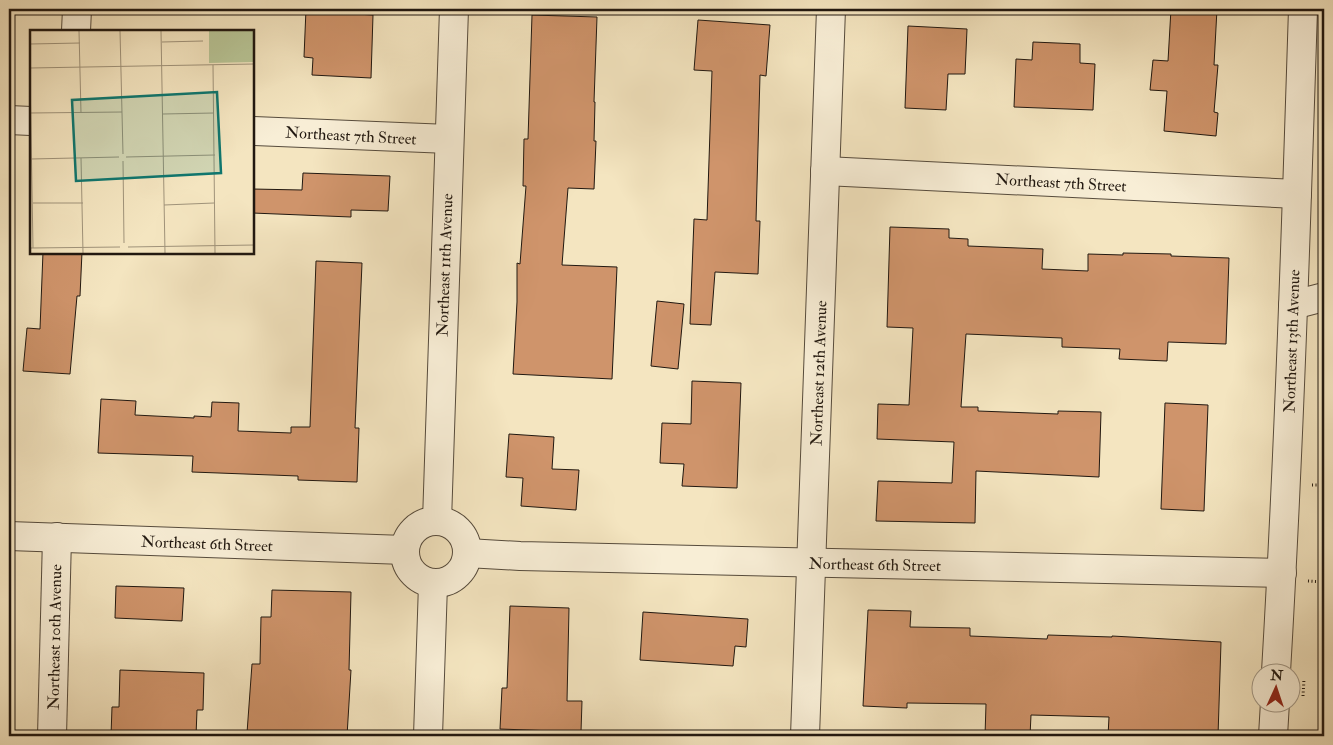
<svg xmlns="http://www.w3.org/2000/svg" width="1333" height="745" font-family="'IM FELL Double Pica',serif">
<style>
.building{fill:#cf946b;stroke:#211810}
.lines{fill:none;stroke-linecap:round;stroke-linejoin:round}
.minor-casing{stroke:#564b3c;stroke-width:30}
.path{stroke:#211810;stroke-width:3;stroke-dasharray:1 2.5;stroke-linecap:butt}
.minor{stroke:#f8eed6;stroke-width:28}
.labels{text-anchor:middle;stroke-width:4.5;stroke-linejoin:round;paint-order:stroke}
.street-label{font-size:16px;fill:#211810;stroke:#f8eed6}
.inset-road{fill:none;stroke:#a0937a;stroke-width:1}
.view{fill:#0f766e;fill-opacity:0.15;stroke:#0f766e;stroke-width:2.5}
.inset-edge{fill:none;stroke:#211810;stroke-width:2.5}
</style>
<rect width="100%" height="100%" fill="#f4e5c0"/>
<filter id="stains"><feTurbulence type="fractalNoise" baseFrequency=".004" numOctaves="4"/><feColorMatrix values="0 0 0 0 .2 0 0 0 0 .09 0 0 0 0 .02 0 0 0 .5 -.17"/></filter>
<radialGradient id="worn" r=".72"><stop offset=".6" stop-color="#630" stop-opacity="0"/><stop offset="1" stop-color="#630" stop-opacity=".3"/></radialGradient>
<!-- building -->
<g class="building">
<path d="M306 9H356V14L373 15 371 78 312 75 313 58 304 57Z"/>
<path d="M1171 9H1217L1214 65H1218L1214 112 1218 113 1216 136 1164 131 1167 91 1150 90 1153 60 1168 61Z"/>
<path d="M532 15 597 17 594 102H595L594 141H596L594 189 568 188 562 265 617 267 612 379 513 374 517 302V263L520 264 526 186H523L524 139H528Z"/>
<path d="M698 20 770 25 766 76 760 75 756 221H760L758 274 715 272 711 325 690 324 694 219 707 220 712 71 694 70Z"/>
<path d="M908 26 967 29 965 74H948L946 110 905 108Z"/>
<path d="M1033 42 1080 44V63L1095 64 1093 110 1014 107 1016 59 1032 60Z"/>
<path d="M303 173 390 176 388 211 351 210V217L252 213V189L302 190Z"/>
<path d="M890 227 949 229V238L968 239V246L1043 249 1042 269 1088 271V254L1123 255V253L1171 254V256L1229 258 1226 344 1168 342 1167 361 1119 359 1120 349 1062 347V338L966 334 961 407H978V411L1058 414V411L1101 412 1099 477 976 471 975 523 876 521 878 481 952 483 954 442 877 439 878 404 909 405 913 328 887 327Z"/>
<path d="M43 252H82L80 296H77L70 374 23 371 27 328 40 329Z"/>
<path d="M316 261 362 263 355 428H359L357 482 298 480V476L192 472 193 456 98 453 101 399 136 401 135 415 194 418V416L211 417 212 402 239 403 238 431 291 433V427H310Z"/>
<path d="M657 301 684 304 678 369 651 366Z"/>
<path d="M692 381 741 383 737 488 682 486 684 464 660 463 662 423 691 424Z"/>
<path d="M1165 403 1208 405 1204 511 1161 509Z"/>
<path d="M509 434 554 437 552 469 579 470 576 510 521 506 523 478 506 477Z"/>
<path d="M116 586 184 588 182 621 115 618Z"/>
<path d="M272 590 351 592 349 670H351L347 736H303L247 733 252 664H260L261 617H271Z"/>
<path d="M510 606 569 608 567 701H582L581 732 500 729 502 688H507Z"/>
<path d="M868 610 911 611 910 627 970 628V636L1047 639 1048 635 1112 637V636L1221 642 1218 736H1108L1109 717 1031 715 1030 736H985L986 704 907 703V708L863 706Z"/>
<path d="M643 612 748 619 746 647 735 646 733 666 640 660Z"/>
<path d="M120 670 204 673 203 710H197L196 736H111L112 707H119Z"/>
</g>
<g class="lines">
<!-- minor casing -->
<g class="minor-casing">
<g id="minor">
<path d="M76 31 77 9"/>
<path d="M9 120 31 121"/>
<path d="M252 131 449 139"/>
<path d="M825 171 1297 194"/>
<path d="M1293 305 1324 297"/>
<circle cx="436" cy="552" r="31"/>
<path d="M437 521 454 9"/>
<path d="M9 536 405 550"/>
<path d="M467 553 520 556 1282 573"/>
<path d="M1276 672C1289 451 1296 230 1303 9"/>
<path d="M52 736 57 537"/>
<path d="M428 736 433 584"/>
<path d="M805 736 831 9"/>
<path d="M1273 736 1275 702"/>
</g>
</g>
<!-- path -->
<g class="path">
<path d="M1312 485H1324"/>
<path d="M1308 581 1324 582"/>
<path d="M1303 696 1304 679"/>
</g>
<!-- minor -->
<use href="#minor" class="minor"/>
</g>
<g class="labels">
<!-- street labels -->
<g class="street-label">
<text transform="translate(351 135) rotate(3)" y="6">Northeast 7th Street</text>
<text transform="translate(1061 182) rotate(3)" y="6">Northeast 7th Street</text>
<text transform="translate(444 265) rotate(-88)" y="6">Northeast 11th Avenue</text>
<text transform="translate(1291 341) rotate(-88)" y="6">Northeast 13th Avenue</text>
<text transform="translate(818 373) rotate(-88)" y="6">Northeast 12th Avenue</text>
<text transform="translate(207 543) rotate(2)" y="6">Northeast 6th Street</text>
<text transform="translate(875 564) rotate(1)" y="6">Northeast 6th Street</text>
<text transform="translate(54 637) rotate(-89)" y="6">Northeast 10th Avenue</text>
</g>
</g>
<!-- overview -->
<g transform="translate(30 30)">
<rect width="224" height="224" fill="#f4e5c0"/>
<path d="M179 1H224V32L179 33Z" fill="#b8c596"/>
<path class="inset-road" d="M49 1 51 83M90 1 93 124M131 1 135 223M132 12 173 11M0 14 50 13M183 35 185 223M0 38 224 34M0 44 3 218M0 83 92 82M133 84 184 83M96 127 185 125M51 128 53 223M1 129 89 127M93 131 94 213M3 173H53M134 175 184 173M98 217 224 215M1 218 90 217"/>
<path class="view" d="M187 62 191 143 46 151 42 70Z"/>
<rect width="224" height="224" class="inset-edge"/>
</g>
<!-- margin -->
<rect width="1333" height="745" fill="none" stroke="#f4e5c0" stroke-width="30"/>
<rect x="10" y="10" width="1313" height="725" fill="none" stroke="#211810" stroke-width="2.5"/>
<rect x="15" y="15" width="1303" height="715" fill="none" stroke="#211810"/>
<!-- north arrow -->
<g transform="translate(1276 688) rotate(3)"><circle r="24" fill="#f8eed6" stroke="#a29887"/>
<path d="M0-4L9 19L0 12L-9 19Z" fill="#8f2418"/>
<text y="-8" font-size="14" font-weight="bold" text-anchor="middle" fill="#211810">N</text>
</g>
<rect width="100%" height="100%" filter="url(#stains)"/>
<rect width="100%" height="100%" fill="url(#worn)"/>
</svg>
